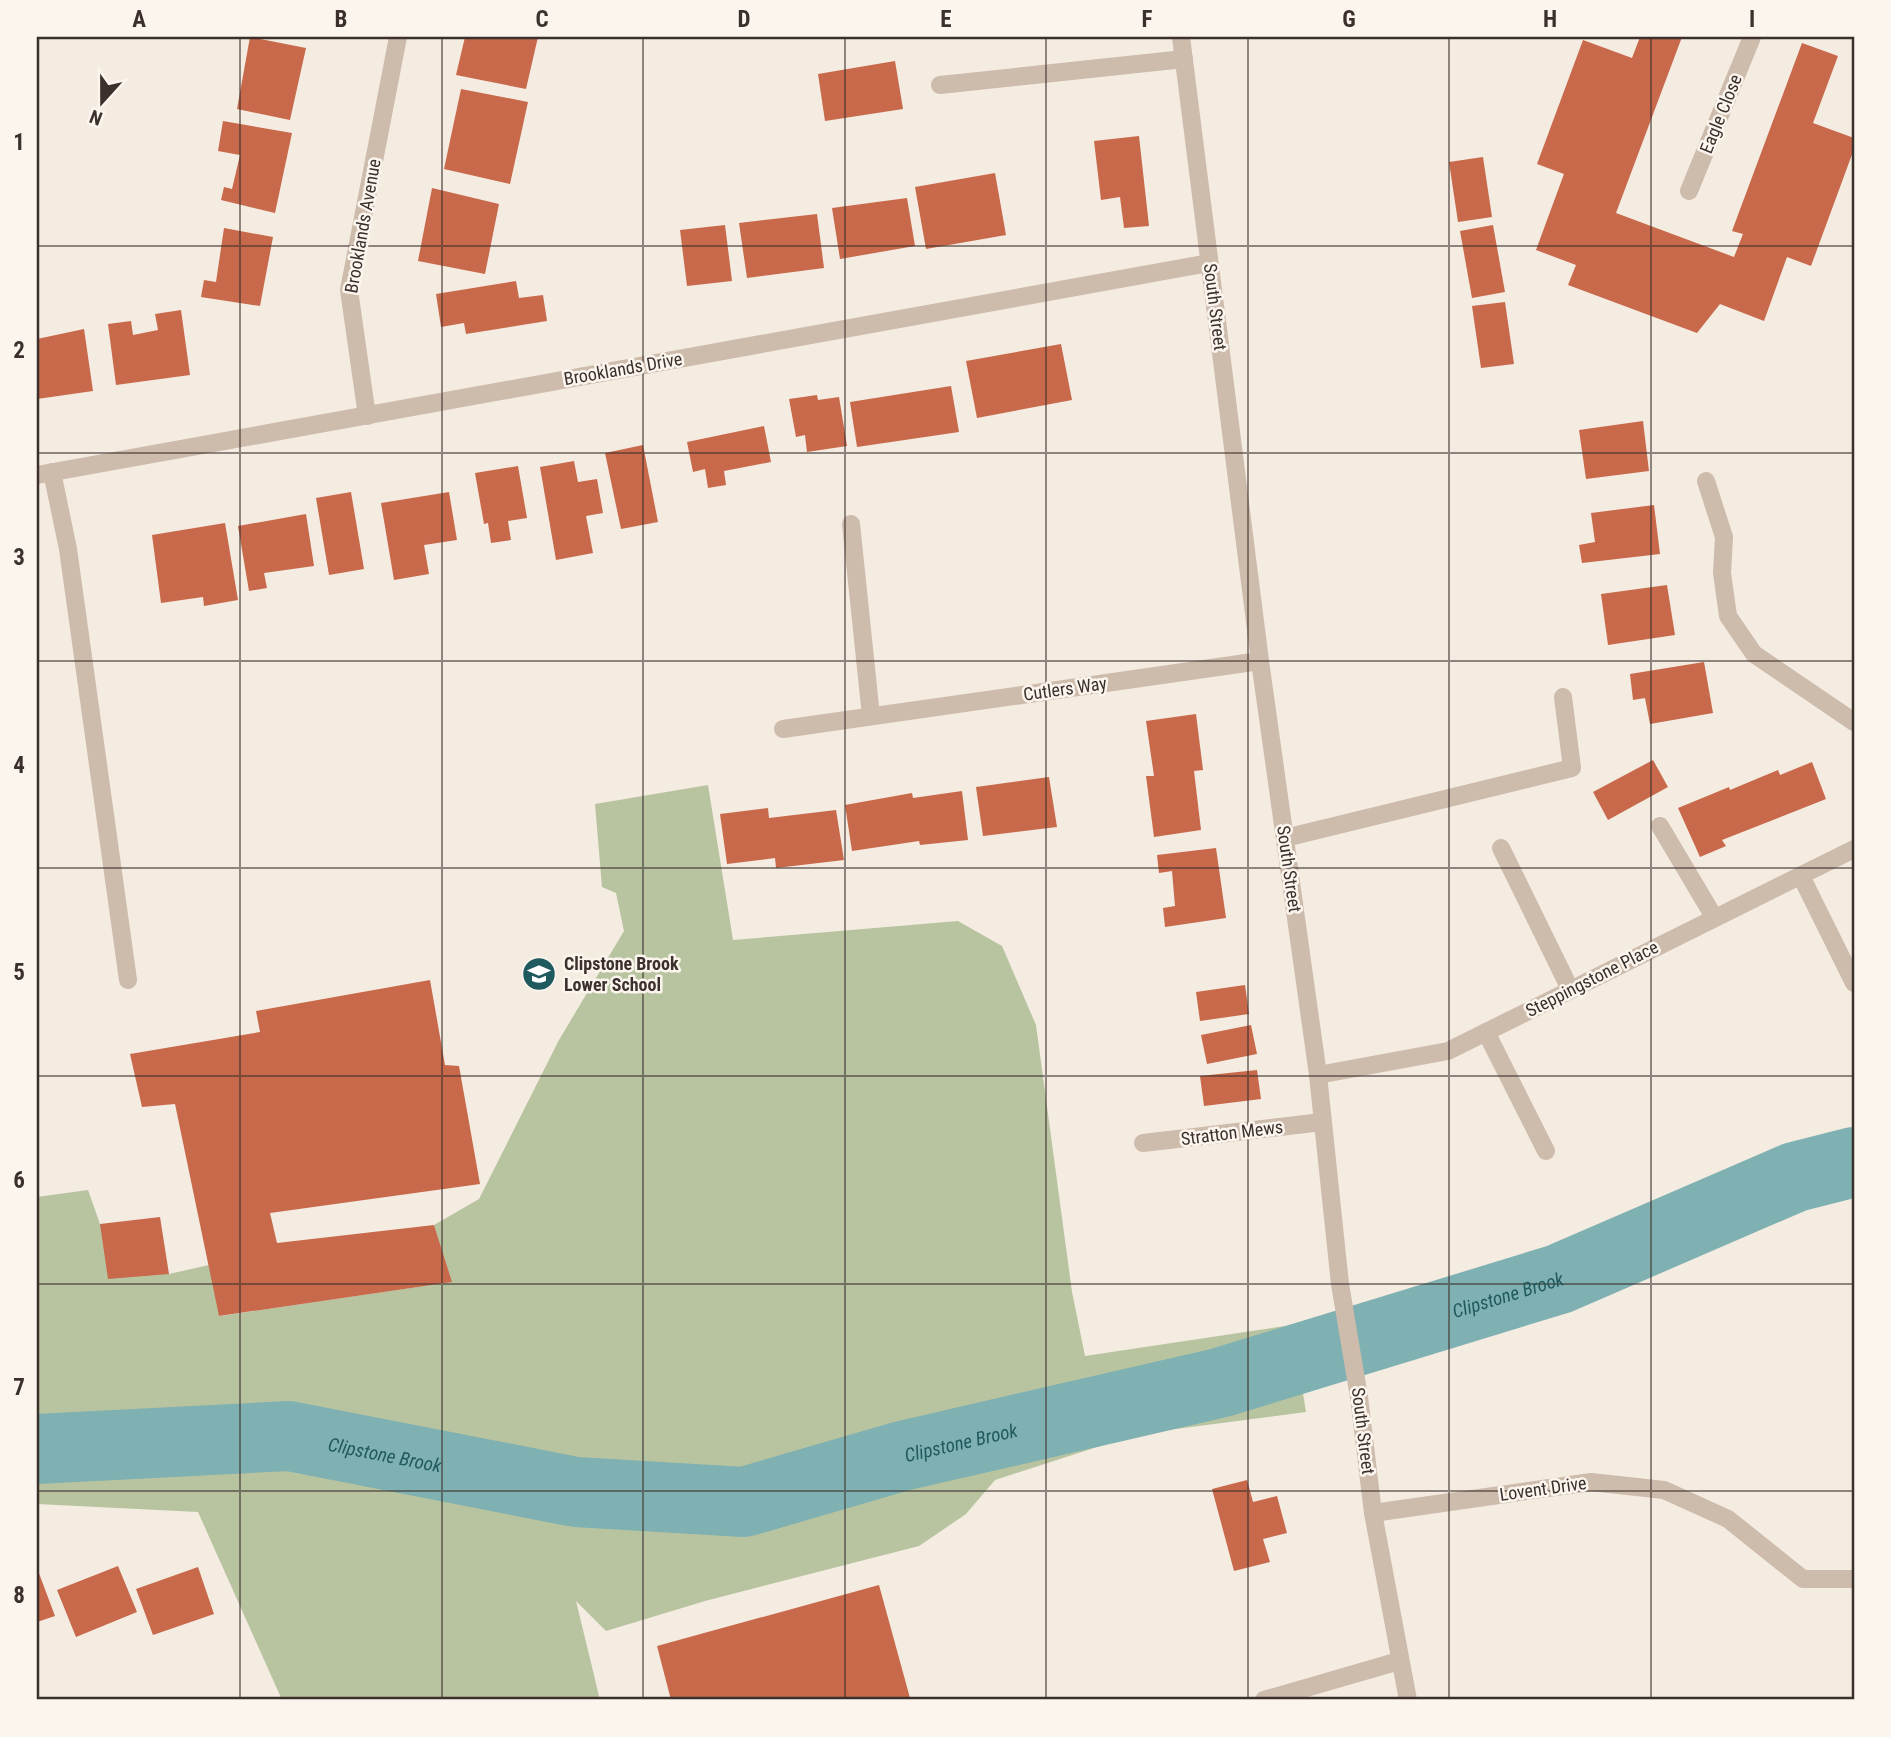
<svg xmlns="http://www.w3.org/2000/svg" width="1891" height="1737" font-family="'Roboto Condensed',sans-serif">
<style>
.green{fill:#b8c4a0}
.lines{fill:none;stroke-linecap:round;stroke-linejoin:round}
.river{stroke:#7fb0b2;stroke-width:70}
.building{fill:#c8694b}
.minor{stroke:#cdbbac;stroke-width:18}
.grid{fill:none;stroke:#3b302b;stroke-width:2;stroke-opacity:0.55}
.labels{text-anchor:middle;stroke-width:5;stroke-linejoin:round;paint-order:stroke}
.street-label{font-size:18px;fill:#3b302b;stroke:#fbf5ee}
.poi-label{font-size:18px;font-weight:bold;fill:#3b302b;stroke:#fbf5ee;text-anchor:start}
.water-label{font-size:19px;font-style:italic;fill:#1f5a5e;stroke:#fbf5ee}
.neatline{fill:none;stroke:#3b302b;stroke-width:2.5}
.grid-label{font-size:23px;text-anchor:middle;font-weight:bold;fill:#3b302b}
</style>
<rect width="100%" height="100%" fill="#f4ebe1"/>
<!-- green -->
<path class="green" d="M708 785 733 940 958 921 1002 946 1036 1025 1072 1292 1085 1356 1292 1325 1306 1412 1137 1434 995 1480 966 1514 919 1546 705 1601 606 1631 576 1601 600 1700H282L198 1512 37 1504V1197L88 1190 100 1224 169 1274 209 1265 220 1316 451 1282 434 1225 479 1199 559 1040 624 931 616 893 602 887 595 804Z"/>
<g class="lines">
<!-- river -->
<path class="river" id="s1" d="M37 1449 289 1436 576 1492 744 1502 902 1456 1219 1383 1559 1279 1795 1177 1854 1162"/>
</g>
<!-- building -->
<g class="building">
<path d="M250 37 306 48 290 120 237 109Z"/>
<path d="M465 37H538L526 89 456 75Z"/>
<path d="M1640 37H1682L1616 213 1734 257 1743 234 1732 231 1802 43 1838 56 1813 123 1854 138V149L1811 266 1787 257 1764 321 1720 304 1697 333 1568 285 1576 265 1536 250 1564 174 1537 164 1583 40 1632 58Z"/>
<path d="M895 61 903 109 825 121 818 74Z"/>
<path d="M461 89 528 102 510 184 444 169Z"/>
<path d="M223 121 292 133 275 213 221 200 224 187 232 189 240 155 218 151Z"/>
<path d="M1139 136 1149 226 1124 228 1120 197 1101 200 1094 141Z"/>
<path d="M1483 157 1492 217 1458 222 1449 162Z"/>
<path d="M995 173 1006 235 926 249 915 187Z"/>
<path d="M432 188 499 204 485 274 418 261Z"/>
<path d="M907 198 915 246 840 259 832 208Z"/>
<path d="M817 214 824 268 747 278 739 223Z"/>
<path d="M725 225 732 281 687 286 680 230Z"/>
<path d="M1493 225 1505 292 1472 298 1460 231Z"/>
<path d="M224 228 273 237 260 306 201 297 204 280 216 282Z"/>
<path d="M516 281 519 298 543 295 547 321 466 334 464 323 441 327 436 294Z"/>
<path d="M1505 302 1514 364 1481 368 1472 306Z"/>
<path d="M181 310 190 375 116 385 108 324 131 321 133 335 158 330 155 314Z"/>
<path d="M84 329 93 391 37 399V339Z"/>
<path d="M1061 344 1072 400 977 418 966 361Z"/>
<path d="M951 386 959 432 857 447 850 402Z"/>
<path d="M817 395 818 400 839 397 847 446 807 452 805 435 796 437 789 399Z"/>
<path d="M1643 421 1649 471 1586 479 1579 430Z"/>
<path d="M764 426 771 462 724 471 726 485 708 488 705 469 693 472 687 442Z"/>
<path d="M643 445 658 522 621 529 605 453Z"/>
<path d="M574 461 578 482 597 479 603 513 586 516 593 553 556 560 540 467Z"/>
<path d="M518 466 527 518 508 521 511 540 491 543 488 523 484 524 475 473Z"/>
<path d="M351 492 364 569 329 575 316 498Z"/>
<path d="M449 492 457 540 424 545 429 574 394 580 381 503Z"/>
<path d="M1654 505 1660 554 1582 563 1579 545 1595 542 1591 513Z"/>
<path d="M306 514 314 566 264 573 267 588 249 591 238 526Z"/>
<path d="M225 523 238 600 204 606 203 597 161 603 152 535Z"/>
<path d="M1667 585 1675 635 1608 645 1601 594Z"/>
<path d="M1704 662 1713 713 1650 724 1645 698 1633 700 1630 674Z"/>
<path d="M1196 714 1203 770 1194 771 1201 830 1154 837 1146 776H1154L1146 721Z"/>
<path d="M1653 760 1668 787 1608 820 1593 792Z"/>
<path d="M1812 762 1826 799 1722 840 1726 846 1700 857 1678 808 1729 787 1730 790 1778 770 1780 775Z"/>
<path d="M1049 777 1057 827 983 836 976 787Z"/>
<path d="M962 791 968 840 920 845 919 841 852 851 845 805 912 793 913 798Z"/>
<path d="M768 808 769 818 836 810 844 860 776 868 775 858 727 864 720 814Z"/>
<path d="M1216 848 1226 918 1165 927 1163 908 1175 906 1172 871 1159 873 1157 855Z"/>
<path d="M430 980 445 1065 459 1066 480 1184 270 1213 277 1243 434 1225 452 1282 219 1316 175 1104 142 1107 130 1054 260 1032 256 1011Z"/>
<path d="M1245 985 1249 1014 1200 1021 1196 992Z"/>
<path d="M1251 1025 1257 1054 1207 1064 1201 1035Z"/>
<path d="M1257 1070 1261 1099 1204 1106 1200 1076Z"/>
<path d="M160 1217 169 1274 108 1279 100 1224Z"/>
<path d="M1247 1480 1253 1502 1277 1496 1287 1533 1263 1539 1270 1562 1234 1571 1212 1489Z"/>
<path d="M118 1566 137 1612 76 1637 57 1590Z"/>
<path d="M198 1567 214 1614 153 1635 136 1589Z"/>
<path d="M37 1568 55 1616 37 1622Z"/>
<path d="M879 1585 910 1698 903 1700H671L657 1646Z"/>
</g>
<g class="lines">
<!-- minor -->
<g class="minor">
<path d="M1181 37 1260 661 1318 1075 1340 1284 1359 1397 1373 1513 1408 1700"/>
<path d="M940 85 1184 59"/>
<path d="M1689 191 1752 37"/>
<path d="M367 416 349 290 398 37"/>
<path d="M52 472 68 549 128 980"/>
<path d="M37 475 1209 263"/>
<path d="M1706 481 1724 537 1722 573 1728 616 1754 654 1854 722"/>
<path d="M851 524 871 716"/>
<path d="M783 729 1260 661"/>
<path d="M1660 826 1714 917"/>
<path d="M1285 838 1572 768 1563 697"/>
<path d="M1501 848 1570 989"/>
<path d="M1801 876 1854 983"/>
<path d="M1486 1032 1546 1151"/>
<path d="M1318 1075 1448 1051 1854 849"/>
<path d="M1143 1143 1322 1122"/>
<path d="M1373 1513 1591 1482 1664 1490 1728 1519 1803 1579H1854"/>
<path d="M1264 1700 1399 1661"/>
</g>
</g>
<!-- grid -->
<path class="grid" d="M240 37V1700M442 37V1700M643 37V1700M845 37V1700M1046 37V1700M1248 37V1700M1449 37V1700M1651 37V1700M37 246H1854M37 453H1854M37 661H1854M37 868H1854M37 1076H1854M37 1284H1854M37 1491H1854"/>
<!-- icons -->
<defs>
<g id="school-disc" transform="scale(1.75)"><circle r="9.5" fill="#1f5a5e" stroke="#fbf5ee"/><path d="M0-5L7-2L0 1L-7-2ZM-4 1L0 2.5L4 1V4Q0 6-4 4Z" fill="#fff"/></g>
</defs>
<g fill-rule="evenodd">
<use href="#school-disc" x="539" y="974"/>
</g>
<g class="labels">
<!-- street labels -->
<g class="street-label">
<text transform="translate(1721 114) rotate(-68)" y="6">Eagle Close</text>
<text transform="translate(363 226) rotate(-80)" y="6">Brooklands Avenue</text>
<text transform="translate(1215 307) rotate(83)" y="6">South Street</text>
<text transform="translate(623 369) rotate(-10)" y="6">Brooklands Drive</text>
<text transform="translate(1065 689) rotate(-8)" y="6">Cutlers Way</text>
<text transform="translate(1289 869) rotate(82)" y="6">South Street</text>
<text transform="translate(1592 979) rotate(-27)" y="6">Steppingstone Place</text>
<text transform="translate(1232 1133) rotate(-7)" y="6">Stratton Mews</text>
<text transform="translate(1363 1431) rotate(83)" y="6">South Street</text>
<text transform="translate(1543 1489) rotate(-8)" y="6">Lovent Drive</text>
</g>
<!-- poi labels -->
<g class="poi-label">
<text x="564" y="970">Clipstone Brook<tspan x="564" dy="21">Lower School</tspan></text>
</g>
<!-- water labels -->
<g class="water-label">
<text dy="7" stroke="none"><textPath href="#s1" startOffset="1505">Clipstone Brook</textPath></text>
<text dy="7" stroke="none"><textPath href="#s1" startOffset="938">Clipstone Brook</textPath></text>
<text dy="7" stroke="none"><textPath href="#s1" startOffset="350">Clipstone Brook</textPath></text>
</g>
</g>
<!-- border -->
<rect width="1891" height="1737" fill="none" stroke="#fbf5ee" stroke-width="77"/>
<!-- north arrow -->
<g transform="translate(102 102) rotate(201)" stroke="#fbf5ee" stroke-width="5" paint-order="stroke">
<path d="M0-5L12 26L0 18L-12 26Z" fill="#3b302b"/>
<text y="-10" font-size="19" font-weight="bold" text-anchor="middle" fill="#3b302b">N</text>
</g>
<rect x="38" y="38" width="1815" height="1660" class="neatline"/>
<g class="grid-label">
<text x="139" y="27">A</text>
<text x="341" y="27">B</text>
<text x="542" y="27">C</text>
<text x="744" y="27">D</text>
<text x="946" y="27">E</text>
<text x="1147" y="27">F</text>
<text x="1349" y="27">G</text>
<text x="1550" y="27">H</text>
<text x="1752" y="27">I</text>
<text x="19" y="150">1</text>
<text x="19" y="358">2</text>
<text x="19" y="565">3</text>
<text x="19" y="773">4</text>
<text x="19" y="980">5</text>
<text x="19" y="1188">6</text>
<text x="19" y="1395">7</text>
<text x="19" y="1603">8</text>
</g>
</svg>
